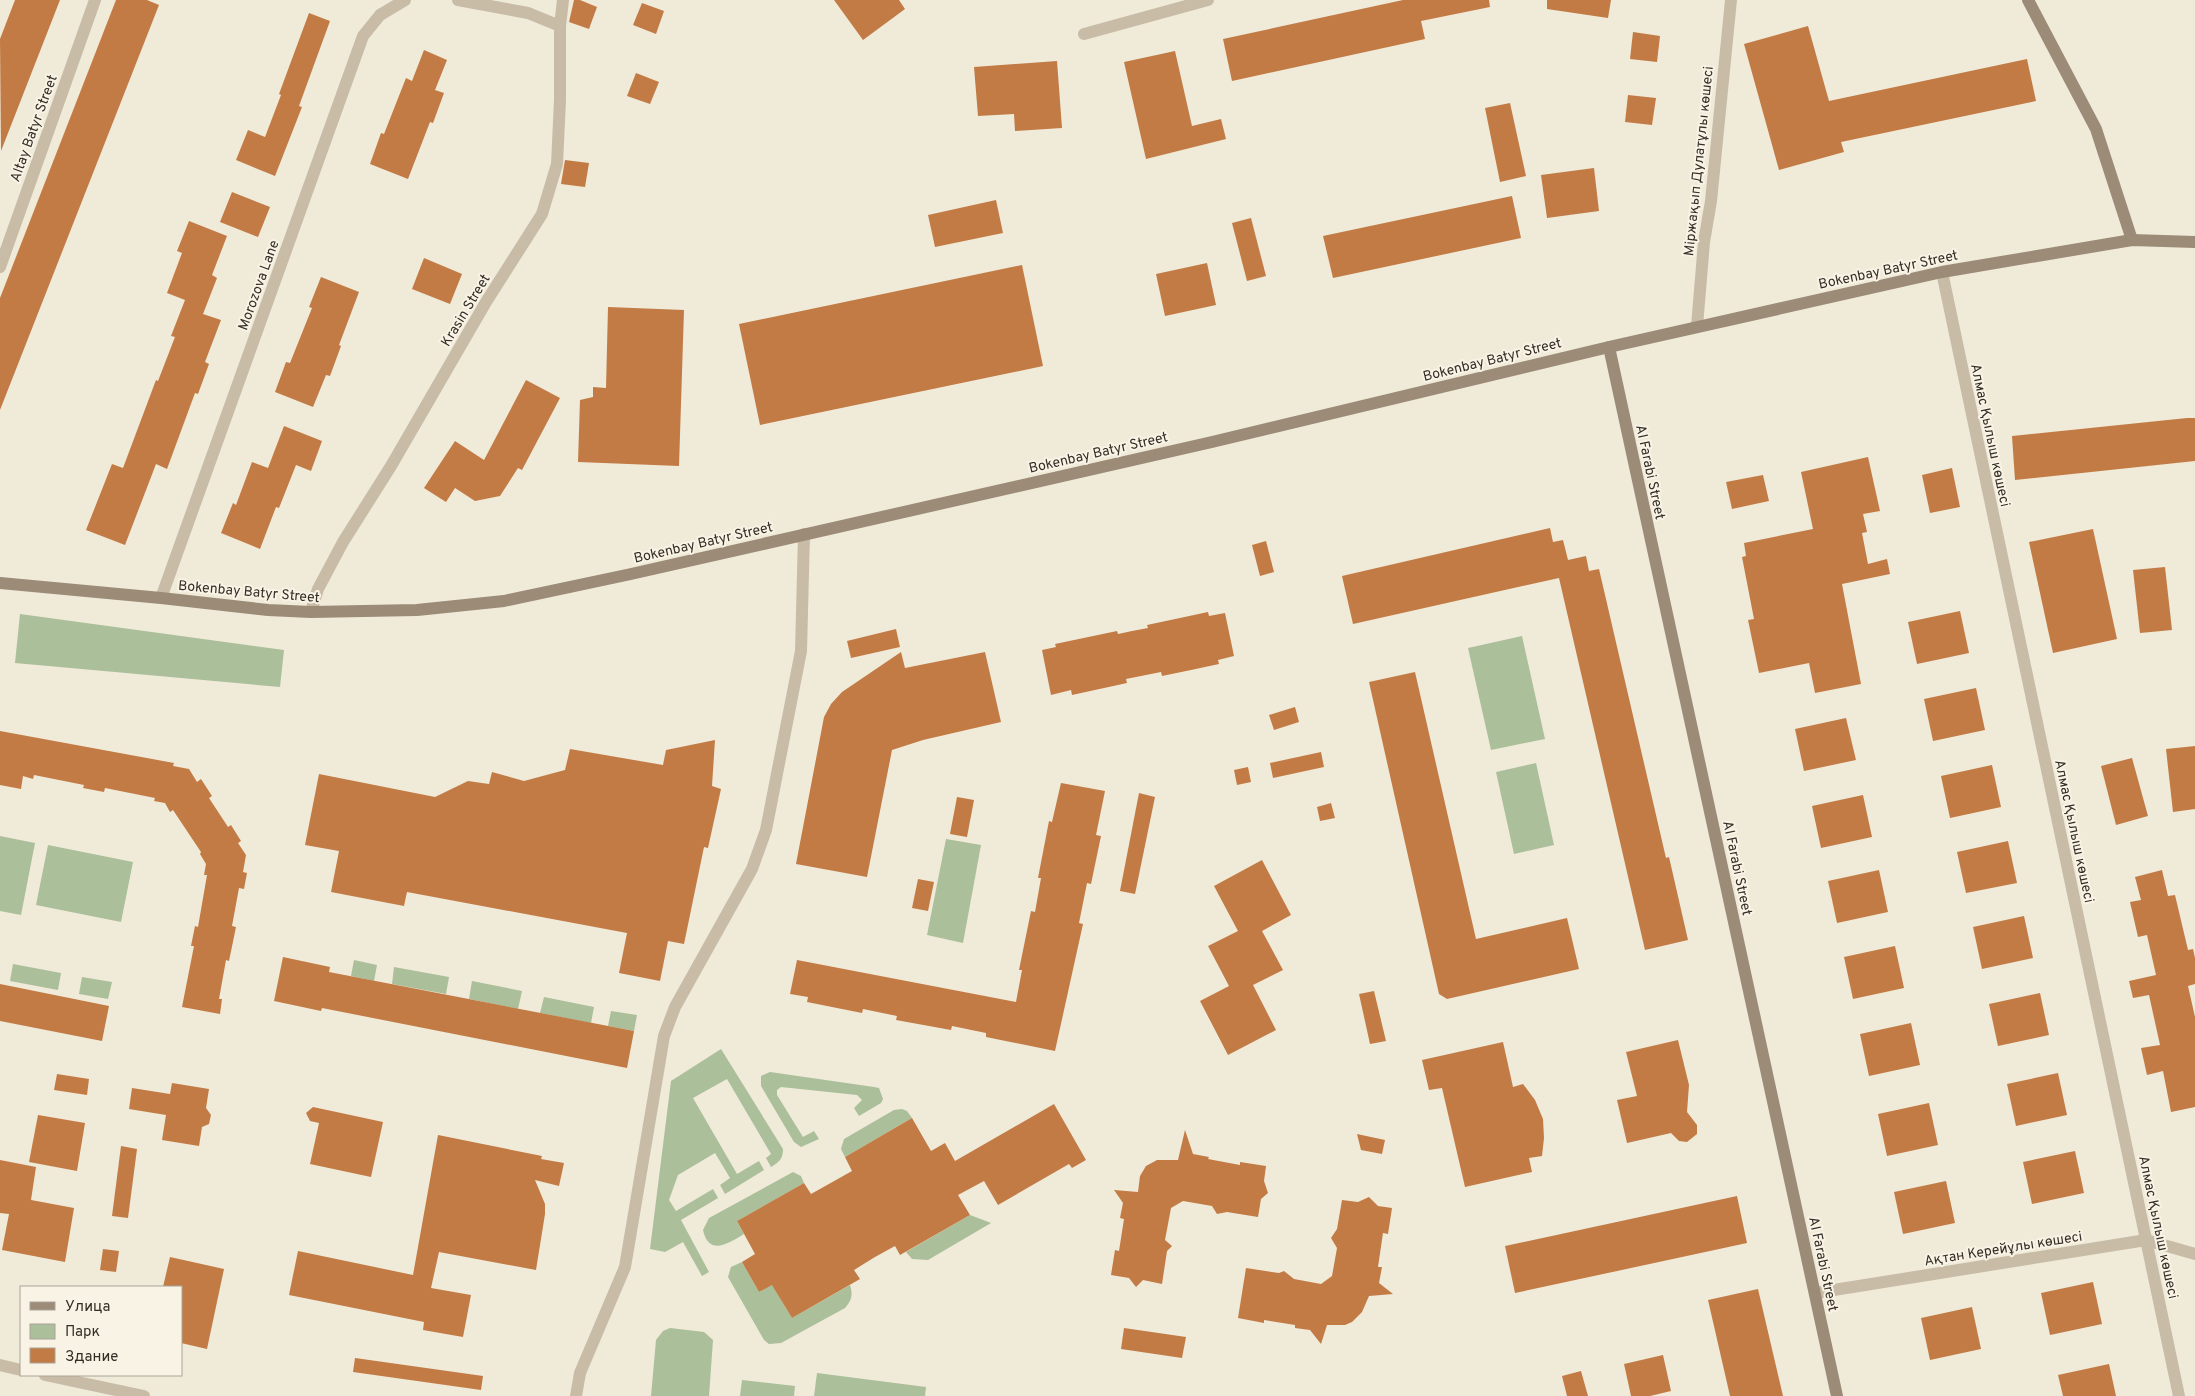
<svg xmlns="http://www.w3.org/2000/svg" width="2195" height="1396" font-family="Overpass,sans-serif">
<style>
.green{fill:#abbf9a}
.building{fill:#c27b45}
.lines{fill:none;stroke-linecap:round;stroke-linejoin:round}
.street{stroke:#c8bca6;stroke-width:12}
.secondary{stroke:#9b8b77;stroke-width:12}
.labels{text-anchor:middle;stroke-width:4;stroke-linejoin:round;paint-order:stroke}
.street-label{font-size:14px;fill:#342d26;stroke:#f8f3e5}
</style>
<rect width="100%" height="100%" fill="#f0ead9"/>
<!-- green -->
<g class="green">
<path d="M20 614 284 650 280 687 15 663Z"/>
<path d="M1522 636 1545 739 1491 750 1468 648Z"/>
<path d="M1536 763 1554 845 1514 854 1496 772Z"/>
<path d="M0 836 35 843 21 915 0 911Z"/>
<path d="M946 839 981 845 963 943 927 935Z"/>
<path d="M48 845 133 862 121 922 36 905Z"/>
<path d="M354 960 377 965 374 981 351 976Z"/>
<path d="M13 964 61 973 58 990 10 981Z"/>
<path d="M394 967 449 977 446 994 392 984Z"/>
<path d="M82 977 112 982 108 999 79 994Z"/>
<path d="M472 981 522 991 518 1009 469 999Z"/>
<path d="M544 997 594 1007 591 1023 540 1013Z"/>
<path d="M611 1011 637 1015 634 1031 608 1026Z"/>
<path d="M721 1049 783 1149C783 1159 779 1162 771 1167L766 1158 771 1154 727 1079 693 1098 737 1174 759 1161 764 1170 725 1194 720 1185 730 1178 715 1153 678 1175 669 1200 676 1211 713 1189 718 1198 681 1220 709 1272 702 1276 683 1242 665 1252 650 1249 671 1081Z"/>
<path d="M770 1072 874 1087 879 1088 883 1099 881 1103 859 1116 854 1108 862 1100 857 1095 781 1087 777 1090V1095L803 1137 814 1131 819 1139 801 1147 794 1142 761 1086V1076Z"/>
<path d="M902 1109 907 1111 912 1118 845 1157 841 1149 844 1139 894 1110Z"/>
<path d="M793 1172 801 1176 804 1183 737 1221 744 1234C729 1243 709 1257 703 1230L709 1218Z"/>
<path d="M970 1215 991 1223 928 1260 912 1259 906 1252Z"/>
<path d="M742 1262 759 1292 776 1282 780 1298 792 1318 850 1285C853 1294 852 1300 845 1308L781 1343 769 1344 764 1340 728 1277 731 1267Z"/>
<path d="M670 1328 704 1332 713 1340 709 1396H651L656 1340 663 1331Z"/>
<path d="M817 1373 926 1387 925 1396H814Z"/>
<path d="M742 1380 795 1386 794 1396H740Z"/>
</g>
<!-- building -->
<g class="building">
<path d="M15 0H60L1 151 0 39Z"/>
<path d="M116 0H147L159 5 0 410V298Z"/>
<path d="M574 0H580L597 7 589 29 569 22Z"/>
<path d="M834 0H899L905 9 863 40Z"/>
<path d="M1403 0H1489L1490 7 1421 21 1425 39 1232 81 1223 39Z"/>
<path d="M1547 0H1611L1608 18 1547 9Z"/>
<path d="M642 3 664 11 656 34 633 25Z"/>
<path d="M309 13 330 21 299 106 302 107 275 176 236 160 248 130 265 137 281 95 279 94Z"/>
<path d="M1808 26 1829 101 2027 59 2036 101 1841 142 1844 152 1779 170 1744 44Z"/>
<path d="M1633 32 1660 36 1657 62 1630 59Z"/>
<path d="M424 50 447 60 435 90 444 93 433 123 430 122 408 179 370 164 381 133 384 134 406 78 412 81Z"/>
<path d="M1175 51 1192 126 1221 119 1226 139 1146 159 1124 62Z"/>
<path d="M1057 61 1062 128 1015 131 1014 114 978 116 974 67Z"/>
<path d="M636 73 659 82 650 104 627 96Z"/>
<path d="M1628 95 1656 98 1652 125 1625 122Z"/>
<path d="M1510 103 1526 176 1500 182 1485 108Z"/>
<path d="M565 160 589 163 585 187 561 184Z"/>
<path d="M1594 168 1599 211 1547 218 1541 175Z"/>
<path d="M232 192 270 207 258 237 220 222Z"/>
<path d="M1512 196 1521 238 1333 278 1323 236Z"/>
<path d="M996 200 1003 233 935 247 928 215Z"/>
<path d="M1251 218 1266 276 1247 281 1232 223Z"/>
<path d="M189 221 227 236 212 275 217 278 203 314 221 320 205 362 209 364 198 394 195 393 167 469 156 464 125 545 86 530 112 464 123 468 156 380 158 381 175 337 171 336 185 300 167 293 182 253 177 251Z"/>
<path d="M424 258 462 274 450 304 412 289Z"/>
<path d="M1207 263 1216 305 1165 316 1156 274Z"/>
<path d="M1022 265 1043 366 760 425 739 324Z"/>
<path d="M321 277 359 292 339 345 341 346 330 376 326 375 313 407 275 392 286 362 290 363 312 308 309 307Z"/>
<path d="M608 307 684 310 679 466 578 462 580 400 593 397V387L606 388Z"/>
<path d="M526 380 560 398 522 470 518 468 500 496 475 501 455 488 446 502 424 488 455 441 484 460Z"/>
<path d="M2187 418H2195V461L2015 480 2012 436Z"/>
<path d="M284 426 322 441 311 471 296 465 279 508 276 507 260 549 221 533 233 503 236 505 252 462 268 468Z"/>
<path d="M1868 457 1880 511 1863 514 1867 532 1862 533 1868 564 1887 559 1890 574 1842 584 1861 684 1815 693 1809 663 1759 673 1748 620 1754 619 1742 557 1746 556 1744 543 1813 529 1801 472Z"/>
<path d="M1952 468 1960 507 1930 513 1922 475Z"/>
<path d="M1763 475 1769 501 1732 509 1726 482Z"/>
<path d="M1550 528 1553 542 1563 540 1568 560 1586 556 1589 571 1599 569 1666 858 1669 857 1688 940 1645 950 1559 578 1353 624 1342 576Z"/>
<path d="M2093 529 2117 639 2053 653 2029 542Z"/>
<path d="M1266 541 1274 572 1260 576 1252 545Z"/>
<path d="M2165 567 2172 630 2140 633 2133 570Z"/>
<path d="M1960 611 1969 653 1917 664 1908 622Z"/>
<path d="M1208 612 1209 616 1225 613 1234 656 1218 660 1219 664 1191 670 1162 676 1161 672 1126 679 1127 683 1072 695 1071 690 1051 695 1042 650 1056 647 1055 644 1117 631 1118 634 1132 631 1148 628 1147 625Z"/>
<path d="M896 629 900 647 851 658 847 641Z"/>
<path d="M901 652 905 668 985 652 1001 722 923 740 892 750 867 877 796 864 824 717 831 704 842 692Z"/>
<path d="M1415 672 1476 939 1567 918 1579 969 1447 999 1439 994 1369 682Z"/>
<path d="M1976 688 1985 730 1933 741 1924 699Z"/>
<path d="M1295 707 1299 722 1274 730 1269 715Z"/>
<path d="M1846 718 1856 760 1804 771 1795 729Z"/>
<path d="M0 731 174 763 173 766 189 769 197 782 201 779 212 796 209 798 228 827 231 825 241 841 238 843 246 855 243 872 247 873 244 889 239 888 232 926 236 927 229 961 226 960 219 999H222L220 1014 182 1007 194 946H191L195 926 198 927 207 875H204L206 864 200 854 201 852 173 810 170 812 165 803 154 801 155 798 105 788 104 792 83 788 84 785 34 775 33 779 23 776 21 789 0 785Z"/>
<path d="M715 740 712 786 721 789 708 848 704 847 684 944 668 941 660 981 619 973 627 933 407 892 404 906 331 892 339 851 305 845 319 774 435 797 468 781 489 784 492 772 524 781 565 770 570 749 663 765 666 750Z"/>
<path d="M2195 746V809L2173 812 2166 749Z"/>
<path d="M1321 752 1324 767 1273 778 1270 763Z"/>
<path d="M2132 758 2148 816 2116 825 2101 766Z"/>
<path d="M1992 765 2001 807 1950 818 1941 776Z"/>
<path d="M1248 767 1251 782 1237 785 1234 770Z"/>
<path d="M1061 783 1105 791 1096 835 1101 836 1091 884 1087 883 1079 923 1083 924 1055 1051 986 1037V1033L952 1026 951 1030 896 1020 897 1016 863 1009 862 1013 807 1002 808 997 790 994 797 960 1016 1002 1022 970H1019L1031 911 1035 912 1041 878H1038L1049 821 1052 822Z"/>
<path d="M1139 793 1155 797 1135 894 1120 891Z"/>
<path d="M1863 795 1872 837 1821 848 1812 806Z"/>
<path d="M957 797 974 800 967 837 950 834Z"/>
<path d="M1331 803 1335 818 1320 821 1317 807Z"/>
<path d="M2008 841 2017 883 1966 893 1957 852Z"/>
<path d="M1262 860 1291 915 1262 931 1283 970 1253 985 1276 1030 1228 1055 1200 1001 1229 986 1208 946 1238 931 1214 886Z"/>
<path d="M1879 870 1888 912 1837 923 1828 881Z"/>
<path d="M2162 870 2168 896 2175 895 2188 950 2193 949 2195 958V984L2188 986 2195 1017V1107L2171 1112 2163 1071 2147 1075 2141 1048 2160 1045 2149 995 2133 998 2129 981 2156 975 2147 935 2138 937 2130 902 2141 900 2135 877Z"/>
<path d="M918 879 934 882 928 911 912 908Z"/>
<path d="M2024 916 2033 958 1982 969 1973 927Z"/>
<path d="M1895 946 1904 988 1853 999 1844 957Z"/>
<path d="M283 957 330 967 329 972 634 1031 627 1068 322 1008 321 1011 274 1001Z"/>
<path d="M0 984 109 1006 102 1041 0 1021Z"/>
<path d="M1374 991 1386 1041 1370 1044 1359 994Z"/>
<path d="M2040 993 2049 1035 1998 1046 1989 1004Z"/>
<path d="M1911 1023 1920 1065 1869 1076 1860 1034Z"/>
<path d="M1678 1040 1689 1085 1687 1112 1697 1125V1134L1687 1142 1679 1141 1671 1133 1627 1143 1617 1100 1637 1096 1626 1052Z"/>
<path d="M1503 1042 1513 1087 1523 1084 1535 1100 1543 1119 1544 1138 1542 1156 1529 1158 1532 1172 1465 1187 1442 1088 1429 1090 1422 1060Z"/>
<path d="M2058 1073 2067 1115 2016 1126 2007 1084Z"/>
<path d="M57 1074 89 1079 87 1095 54 1090Z"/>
<path d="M172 1083 209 1089 206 1108 211 1115 209 1124 202 1127 199 1146 162 1140 166 1115 129 1109 132 1088 170 1094Z"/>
<path d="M1929 1103 1938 1145 1887 1156 1878 1114Z"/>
<path d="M1054 1104 1086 1160 1072 1168 1069 1164 998 1205 984 1181 958 1195 970 1215 900 1255 895 1246 875 1257 854 1270 860 1279 792 1318 772 1285 759 1292 742 1262 755 1254 737 1221 804 1183 811 1194 852 1171 845 1157 912 1118 931 1151 945 1143 955 1161Z"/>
<path d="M313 1107 383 1122 371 1177 310 1164 319 1123 310 1121 306 1113Z"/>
<path d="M38 1115 85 1123 77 1171 29 1162Z"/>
<path d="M1185 1130 1193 1154 1209 1157 1208 1159 1240 1165V1162L1266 1166 1264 1181 1268 1193 1261 1199 1258 1217 1227 1212 1217 1214 1212 1206 1183 1201 1171 1208 1165 1240 1172 1246 1167 1251 1162 1284 1143 1280 1136 1287 1129 1278 1111 1275 1115 1250 1119 1251 1124 1219 1120 1218 1123 1203 1114 1190 1138 1192 1140 1176 1146 1166 1157 1160H1178Z"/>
<path d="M1357 1134 1385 1140 1382 1154 1361 1150Z"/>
<path d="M438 1135 542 1156 541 1159 564 1163 559 1186 535 1180 545 1204V1214L536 1270 439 1252 431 1288 471 1295 463 1337 423 1330 424 1322 289 1295 298 1251 413 1275Z"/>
<path d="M121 1146 137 1149 128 1218 112 1216Z"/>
<path d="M2075 1151 2084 1193 2032 1204 2023 1162Z"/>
<path d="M0 1160 36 1167 31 1200 74 1208 65 1262 2 1250 9 1214 0 1213Z"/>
<path d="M1946 1181 1955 1223 1903 1234 1894 1192Z"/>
<path d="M1737 1196 1747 1243 1515 1293 1505 1246Z"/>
<path d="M1369 1197 1378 1206 1392 1208 1388 1234 1383 1233 1378 1267H1382L1379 1283 1393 1294 1369 1296 1362 1312 1352 1322 1345 1325H1327L1321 1344 1310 1330 1295 1328V1325L1264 1320V1323L1238 1318 1246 1268 1279 1273 1284 1271 1294 1279 1321 1284 1332 1276 1337 1248 1331 1238 1337 1229 1342 1200 1358 1202Z"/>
<path d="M103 1249 119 1251 116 1272 100 1270Z"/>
<path d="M170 1257 224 1269 207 1349 181 1343V1287H163Z"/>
<path d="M2093 1282 2102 1324 2050 1335 2041 1293Z"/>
<path d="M1758 1289 1783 1396H1730L1708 1300Z"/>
<path d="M1972 1307 1981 1349 1930 1360 1921 1318Z"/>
<path d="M1124 1328 1186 1337 1182 1358 1121 1349Z"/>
<path d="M1663 1355 1671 1391 1650 1396H1631L1624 1364Z"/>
<path d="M355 1358 483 1376 481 1390 353 1372Z"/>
<path d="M2109 1364 2116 1396H2063L2058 1375Z"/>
<path d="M1581 1371 1588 1396H1567L1562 1376Z"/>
</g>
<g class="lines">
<!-- street -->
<g class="street">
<path d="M458 0 528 13 560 26"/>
<path d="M1084 34 1208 0"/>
<path d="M0 267 95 0"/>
<path d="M1942 272 2179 1396"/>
<path d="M1697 326 1704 242 1711 201 1731 0"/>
<path d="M161 598 363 36 380 15 405 0"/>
<path d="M311 612 318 589 343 542 391 466 486 302 542 214 557 164 560 100V26L563 0"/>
<path d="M1815 1293 2146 1240 2195 1254"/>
<path d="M0 1365 21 1370"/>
<path d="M45 1375 144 1396"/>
<path d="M576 1396 580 1373 625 1267 664 1036 675 1007 752 869 766 830 801 651 804 534"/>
</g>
<!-- secondary -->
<g class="secondary">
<path d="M2028 0 2096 129 2132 240"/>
<path d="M1609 347 1837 1396"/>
<path d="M0 583 161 598 268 610 311 612 417 610 504 601 631 574 1212 442 1609 347 1942 272 2132 240 2195 242"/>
</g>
</g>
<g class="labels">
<!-- street labels -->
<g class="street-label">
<text transform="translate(33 128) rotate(-70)" y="5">Altay Batyr Street</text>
<text transform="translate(1698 161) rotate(-84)" y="5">Міржақып Дулатұлы көшесі</text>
<text transform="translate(1888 269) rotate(-12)" y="5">Bokenbay Batyr Street</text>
<text transform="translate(258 285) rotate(-70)" y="5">Morozova Lane</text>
<text transform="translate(465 310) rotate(-59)" y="5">Krasin Street</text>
<text transform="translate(1492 359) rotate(-14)" y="5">Bokenbay Batyr Street</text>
<text transform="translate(1991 435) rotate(78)" y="5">Алмас Қылыш көшесі</text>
<text transform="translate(1098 452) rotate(-13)" y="5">Bokenbay Batyr Street</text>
<text transform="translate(1651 472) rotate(78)" y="5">Al Farabi Street</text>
<text transform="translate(703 542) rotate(-13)" y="5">Bokenbay Batyr Street</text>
<text transform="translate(249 591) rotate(5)" y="5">Bokenbay Batyr Street</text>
<text transform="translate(2075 831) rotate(78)" y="5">Алмас Қылыш көшесі</text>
<text transform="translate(1738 868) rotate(78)" y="5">Al Farabi Street</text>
<text transform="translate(2159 1227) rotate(78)" y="5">Алмас Қылыш көшесі</text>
<text transform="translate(2003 1248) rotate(-9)" y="5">Ақтан Керейұлы көшесі</text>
<text transform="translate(1824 1264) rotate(78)" y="5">Al Farabi Street</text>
</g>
</g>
<!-- legend -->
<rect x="20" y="1286" width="162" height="90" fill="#f8f3e5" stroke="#aaa499"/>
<rect x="30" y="1302" width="25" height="8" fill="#9b8b77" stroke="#aaa499"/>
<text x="65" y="1311" font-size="15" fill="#342d26">Улица</text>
<rect x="30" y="1324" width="25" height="15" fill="#abbf9a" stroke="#aaa499"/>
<text x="65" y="1336" font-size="15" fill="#342d26">Парк</text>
<rect x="30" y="1348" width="25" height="15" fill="#c27b45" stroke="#aaa499"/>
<text x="65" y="1361" font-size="15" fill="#342d26">Здание</text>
</svg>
